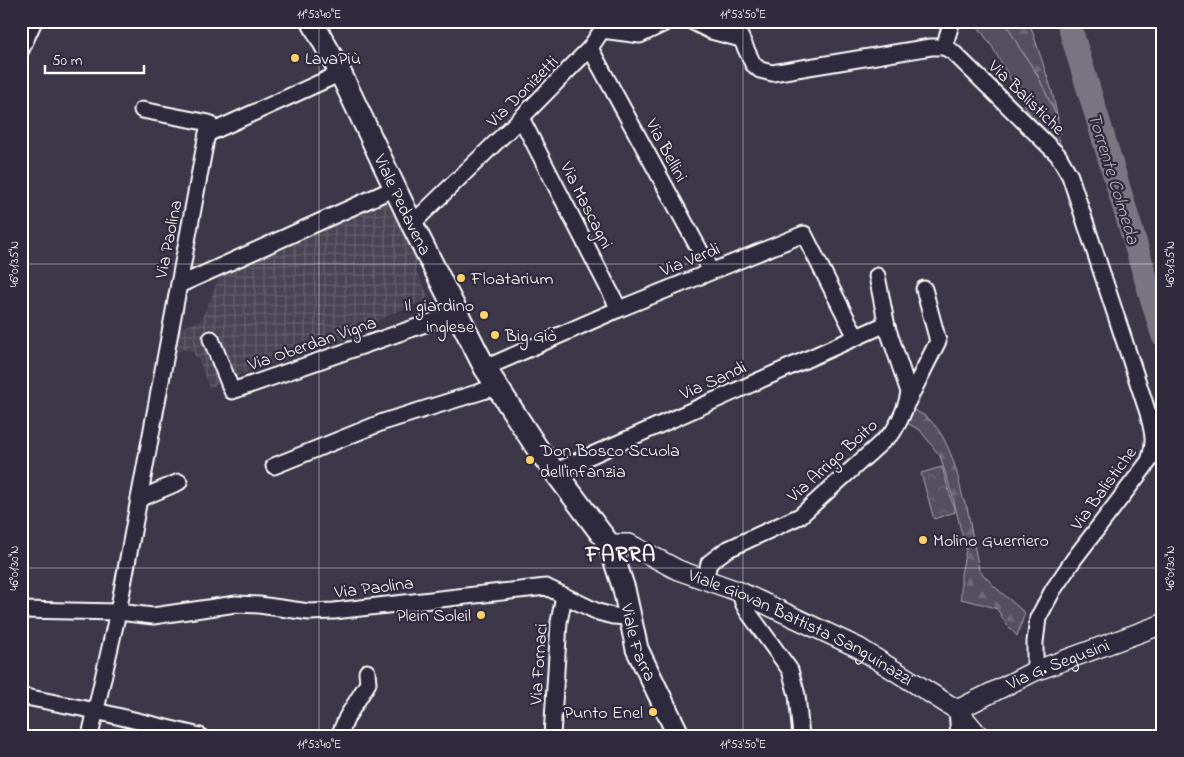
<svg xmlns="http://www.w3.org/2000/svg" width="1184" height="757" font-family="'Indie Flower',sans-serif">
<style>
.industrial{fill:url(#industrial-grid)}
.grass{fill:#555060;stroke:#aaa8b0}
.forest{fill:url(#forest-firs);stroke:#aaa8b0}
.park{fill:url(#park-crowns);stroke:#aaa8b0}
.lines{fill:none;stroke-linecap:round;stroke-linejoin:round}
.river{stroke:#797682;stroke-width:24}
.minor-casing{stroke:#fff;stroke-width:19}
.tertiary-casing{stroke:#fff;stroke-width:22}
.secondary-casing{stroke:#fff;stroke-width:25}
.minor{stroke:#2f2a3d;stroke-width:15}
.tertiary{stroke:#2f2a3d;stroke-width:19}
.secondary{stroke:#2f2a3d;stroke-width:21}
.ticks{fill:none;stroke:#fff;stroke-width:1;stroke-opacity:0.45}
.poi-dot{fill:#ffd166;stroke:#2f2a3d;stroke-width:2}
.labels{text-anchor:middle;stroke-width:4.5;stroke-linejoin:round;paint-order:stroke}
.poi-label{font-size:18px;fill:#fff;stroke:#2f2a3d;text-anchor:start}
.street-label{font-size:18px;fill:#fff;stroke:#2f2a3d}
.water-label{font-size:19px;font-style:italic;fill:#b5b4ba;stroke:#2f2a3d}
.district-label{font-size:22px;font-weight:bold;letter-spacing:1px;fill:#fff;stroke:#2f2a3d}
.neatline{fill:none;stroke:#fff;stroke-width:2}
.ticks-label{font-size:12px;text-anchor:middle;fill:#fff}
</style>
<defs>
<pattern id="industrial-grid" width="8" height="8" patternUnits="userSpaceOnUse" patternTransform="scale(1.25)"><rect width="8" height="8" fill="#494455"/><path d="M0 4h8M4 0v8" fill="none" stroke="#64606e"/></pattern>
<pattern id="forest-firs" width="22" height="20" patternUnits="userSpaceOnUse" patternTransform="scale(1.25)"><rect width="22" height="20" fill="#555060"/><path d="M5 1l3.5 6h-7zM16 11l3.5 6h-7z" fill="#6e6a78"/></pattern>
<pattern id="park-crowns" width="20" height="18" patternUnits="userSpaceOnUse" patternTransform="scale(1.25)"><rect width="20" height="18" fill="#555060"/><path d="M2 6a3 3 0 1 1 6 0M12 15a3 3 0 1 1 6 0" fill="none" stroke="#6e6a78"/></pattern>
</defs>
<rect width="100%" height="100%" fill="#3c3749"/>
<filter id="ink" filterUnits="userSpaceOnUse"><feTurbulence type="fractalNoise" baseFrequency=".02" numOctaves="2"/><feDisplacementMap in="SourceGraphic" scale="10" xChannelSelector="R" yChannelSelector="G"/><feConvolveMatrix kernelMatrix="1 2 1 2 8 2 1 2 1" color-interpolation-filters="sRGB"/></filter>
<g filter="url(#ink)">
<!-- industrial -->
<path class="industrial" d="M386 193 417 260 416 270 430 299 388 315 358 336 244 373 209 388 198 359 191 351 184 350 162 357 165 335 201 320 227 259Z"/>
<!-- grass -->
<path class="grass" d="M974 21H1005C1023 53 1045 83 1057 117 1060 126 1059 136 1060 145L1036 126 993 48Z"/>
<!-- forest -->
<g class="forest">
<path d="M1005 21H1029L1052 91 1058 119 1037 74 1019 47Z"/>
<path d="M911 408C916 412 923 414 928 418 944 432 953 458 958 477 961 487 961 497 967 507L979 570 994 586 1025 613 1017 636 1007 625 997 609 982 604 961 599V574L966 550 952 494 940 456 920 430 903 421Z"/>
</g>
<!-- park -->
<path class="park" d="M942 467 955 512 934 519 921 473Z"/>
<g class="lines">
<!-- river -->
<path class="river" d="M1068 21 1163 335"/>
<!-- minor casing -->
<g class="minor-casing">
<g id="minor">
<path d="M691 21 711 31 741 39"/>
<path d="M733 21 753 64 760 70 772 73 931 47H944L953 52 1058 155 1070 176 1148 413C1153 434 1156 440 1149 461L1074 559 1053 590 1038 618 1035 642V671"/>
<path d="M944 47 952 21"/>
<path d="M590 48 711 271"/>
<path d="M21 50 34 21"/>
<path d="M521 118 619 309"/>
<path d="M207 134 341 73"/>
<path d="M412 224 521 118 590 48 602 30 640 35 669 21"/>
<path d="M877 276 888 332"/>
<path d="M179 285 395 188"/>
<path d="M211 339 232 391 457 313"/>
<path d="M485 368 619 309 804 234 856 337"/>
<path d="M908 401 938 341 924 289"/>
<path d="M274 466 383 422 496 387"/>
<path d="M556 471 886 324 909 392C907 407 901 419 893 432L800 516 726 550 709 563 705 580"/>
<path d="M139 499 209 123 142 110"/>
<path d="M740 592 743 603 748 612 790 670 797 695 801 736"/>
<path d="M21 610 118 612 153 616 236 604 259 605 309 612 334 611 546 587 598 612 613 616 629 617"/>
<path d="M21 696 96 711 200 736"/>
<path d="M957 710 959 736"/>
<path d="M90 736 118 612 139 499 179 482"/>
<path d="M339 736 347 717 368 683 367 672"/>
<path d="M552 736 559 622 564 596"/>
</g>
</g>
<!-- tertiary casing -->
<g class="tertiary-casing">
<g id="tertiary">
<path id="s1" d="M609 544H629L678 570 740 592 859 648 957 710 979 736"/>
<path id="s2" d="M957 710 1035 671 1163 624"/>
</g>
</g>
<!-- secondary casing -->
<g class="secondary-casing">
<g id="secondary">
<path id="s3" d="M312 21 339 70 412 224 485 368 537 448 609 544 624 589 637 649 679 736"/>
</g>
</g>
<!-- minor -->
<use href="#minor" class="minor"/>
<!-- tertiary -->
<use href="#tertiary" class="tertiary"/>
<!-- secondary -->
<use href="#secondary" class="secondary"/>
</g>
</g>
<!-- ticks -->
<path class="ticks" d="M319 21V736M743 21V736M21 264H1163M21 568H1163"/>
<!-- markers -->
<g class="poi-dot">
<circle cx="295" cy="58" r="5"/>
<circle cx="461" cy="278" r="5"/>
<circle cx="484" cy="315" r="5"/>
<circle cx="495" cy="335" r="5"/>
<circle cx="530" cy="460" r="5"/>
<circle cx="923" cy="540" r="5"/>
<circle cx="481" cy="615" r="5"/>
<circle cx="653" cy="712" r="5"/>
</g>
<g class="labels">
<!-- poi labels -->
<g class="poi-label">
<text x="305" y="64">LavaPiù</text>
<text x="471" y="284">Floatarium</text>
<text x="474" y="311" text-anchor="end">Il giardino<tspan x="474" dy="21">inglese</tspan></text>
<text x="505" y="341">Big Giò</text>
<text x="540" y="456">Don Bosco Scuola<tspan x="540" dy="21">dell'infanzia</tspan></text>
<text x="933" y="546">Molino Guerriero</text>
<text x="471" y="621" text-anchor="end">Plein Soleil</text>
<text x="643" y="718" text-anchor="end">Punto Enel</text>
</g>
<!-- street labels -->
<g class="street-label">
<text transform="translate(522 91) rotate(-45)" y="6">Via Donizetti</text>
<text transform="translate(1027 97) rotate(44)" y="6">Via Balistiche</text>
<text transform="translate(667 150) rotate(62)" y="6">Via Bellini</text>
<text dy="6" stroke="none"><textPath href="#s3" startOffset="205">Viale Pedavena</textPath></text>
<text transform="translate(587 205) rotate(63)" y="6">Via Mascagni</text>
<text transform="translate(168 239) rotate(-79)" y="6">Via Paolina</text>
<text transform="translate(690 259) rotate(-22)" y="6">Via Verdi</text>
<text transform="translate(312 343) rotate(-19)" y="6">Via Oberdan Vigna</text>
<text transform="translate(713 380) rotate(-24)" y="6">Via Sandi</text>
<text transform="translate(832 460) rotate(-42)" y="6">Via Arrigo Boito</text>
<text transform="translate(1103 488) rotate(-54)" y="6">Via Balistiche</text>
<text transform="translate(374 587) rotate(-7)" y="6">Via Paolina</text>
<text dy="6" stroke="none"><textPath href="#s1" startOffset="211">Viale Giovan Battista Sanguinazzi</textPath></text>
<text dy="6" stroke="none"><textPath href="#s3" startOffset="706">Viale Farra</textPath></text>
<text transform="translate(538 664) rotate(-86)" y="6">Via Fornaci</text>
<text dy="6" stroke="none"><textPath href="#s2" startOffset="111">Via G. Segusini</textPath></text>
</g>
<!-- water labels -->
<g class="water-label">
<text transform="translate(1115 178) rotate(73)" y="7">Torrente Colmeda</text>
</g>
<!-- district labels -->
<g class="district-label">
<text x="621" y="561">FARRA</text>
</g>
</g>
<!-- margin -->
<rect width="1184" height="757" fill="none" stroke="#2f2a3d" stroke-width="55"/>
<!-- scale -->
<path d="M45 65v8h99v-8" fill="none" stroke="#ffffff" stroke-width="2.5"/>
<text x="52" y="65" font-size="15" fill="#ffffff" stroke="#2f2a3d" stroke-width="4" paint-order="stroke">50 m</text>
<rect x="28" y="28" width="1128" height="702" class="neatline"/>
<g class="ticks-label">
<text x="319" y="18">11°53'40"E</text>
<text x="743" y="18">11°53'50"E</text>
<text transform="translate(14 264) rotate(-90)" y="4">46°01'35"N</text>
<text transform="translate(1170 264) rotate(-90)" y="4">46°01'35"N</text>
<text transform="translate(14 568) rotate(-90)" y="4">46°01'30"N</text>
<text transform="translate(1170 568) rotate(-90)" y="4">46°01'30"N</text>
<text x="319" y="748">11°53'40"E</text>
<text x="743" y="748">11°53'50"E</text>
</g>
</svg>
